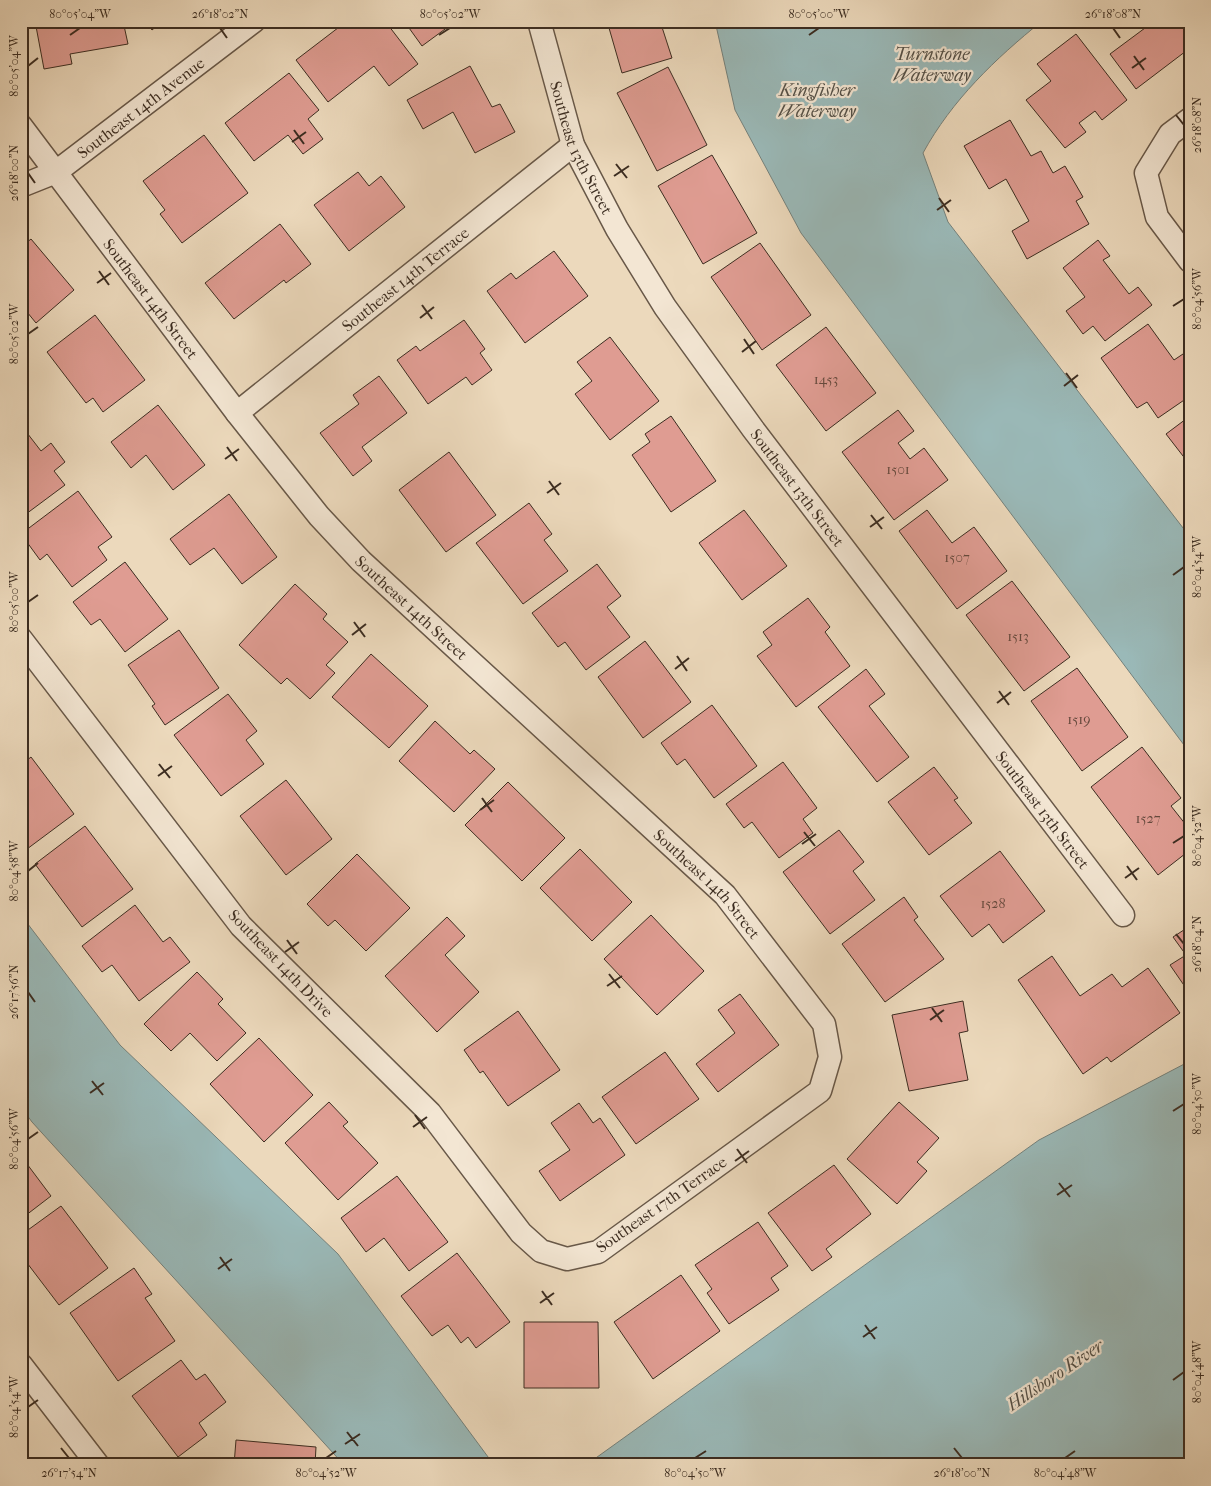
<svg xmlns="http://www.w3.org/2000/svg" width="1211" height="1486" font-family="'IM FELL French Canon',serif">
<style>
.water{fill:#9ab9b8;stroke:#74817c}
.building{fill:#df9c92;stroke:#3c2d21}
.lines{fill:none;stroke-linecap:round;stroke-linejoin:round}
.street-casing{stroke:#685848;stroke-width:25}
.street{stroke:#f3e6d3;stroke-width:22}
.ticks{fill:none;stroke:#3c2d21;stroke-width:2}
.labels{text-anchor:middle;stroke-width:4.5;stroke-linejoin:round;paint-order:stroke}
.number-label{font-size:14px;fill:#65493d}
.street-label{font-size:16px;fill:#3c2d21;stroke:#f3e6d3}
.water-label{font-size:18px;font-style:italic;fill:#545047;stroke:#f3e6d3}
.neatline{fill:none;stroke:#3c2d21;stroke-width:2}
.ticks-label{font-size:12px;text-anchor:middle;fill:#3c2d21}
</style>
<rect width="100%" height="100%" fill="#ecd9bc"/>
<filter id="stains"><feTurbulence type="fractalNoise" baseFrequency=".004" numOctaves="4"/><feColorMatrix values="0 0 0 0 .2 0 0 0 0 .09 0 0 0 0 .02 0 0 0 .5 -.17"/></filter>
<radialGradient id="worn" r=".72"><stop offset=".6" stop-color="#630" stop-opacity="0"/><stop offset="1" stop-color="#630" stop-opacity=".3"/></radialGradient>
<!-- water -->
<g class="water">
<path d="M715 21H1042C995 59 952 100 923 153L948 222 1190 537V753L801 233 735 110Z"/>
<path d="M21 915 120 1045 338 1254 494 1465H344L32 1122 21 1107Z"/>
<path d="M1190 1061V1461L1185 1465H586L1039 1140Z"/>
</g>
<!-- building -->
<g class="building">
<path d="M35 21H123L128 44 70 54 72 64 44 69Z"/>
<path d="M145 21H163L152 30Z"/>
<path d="M347 21H385L418 64 389 86 374 66 328 102 296 60Z"/>
<path d="M404 21H456L422 46Z"/>
<path d="M607 21H660L672 58 622 73Z"/>
<path d="M1140 21H1190V48L1136 89 1110 54 1145 28Z"/>
<path d="M1076 34 1127 100 1102 120 1095 111 1079 123 1086 132 1065 148 1026 100 1051 81 1037 64Z"/>
<path d="M470 66 492 107 500 104 515 132 475 153 453 112 423 129 407 100Z"/>
<path d="M668 67 707 145 657 171 617 93Z"/>
<path d="M289 73 319 110 308 119 323 139 303 154 288 135 254 161 225 123Z"/>
<path d="M1010 120 1031 156 1041 151 1053 173 1065 166 1083 197 1076 201 1089 224 1027 259 1012 231 1029 221 1006 179 989 189 964 146Z"/>
<path d="M204 135 248 193 182 243 160 214 165 210 143 181Z"/>
<path d="M712 155 757 233 703 264 658 186Z"/>
<path d="M358 172 369 186 381 176 405 207 349 251 314 205Z"/>
<path d="M280 224 311 264 286 283 284 280 234 319 205 283Z"/>
<path d="M31 239 74 290 36 323 27 312 21 317V247Z"/>
<path d="M1098 240 1110 256 1103 260 1129 294 1138 287 1152 305 1105 341 1093 326 1083 334 1066 311 1085 297 1063 268Z"/>
<path d="M760 243 811 315 762 350 711 277Z"/>
<path d="M554 251 588 296 525 343 487 291 511 273 516 279Z"/>
<path d="M95 315 145 380 103 412 93 398 86 403 47 352Z"/>
<path d="M464 320 485 349 480 353 492 370 472 385 466 377 428 404 397 360 416 346 420 351Z"/>
<path d="M1148 324 1174 360 1186 352 1190 357V396L1158 418 1147 402 1137 408 1101 358Z"/>
<path d="M826 327 876 393 826 431 776 365Z"/>
<path d="M610 337 659 401 610 440 575 394 592 381 577 362Z"/>
<path d="M379 376 407 413 362 447 372 461 353 476 320 433 359 404 353 395Z"/>
<path d="M158 405 205 465 173 490 146 455 131 468 111 442Z"/>
<path d="M898 410 914 431 898 443 910 459 924 448 948 480 894 520 842 452Z"/>
<path d="M671 416 716 481 671 512 632 455 650 442 645 434Z"/>
<path d="M1190 416V465L1166 434Z"/>
<path d="M24 429 41 451 51 443 65 462 54 471 65 485 22 517 21 432Z"/>
<path d="M449 452 496 515 446 552 399 490Z"/>
<path d="M78 491 112 537 98 547 107 560 72 587 47 554 40 560 21 534Z"/>
<path d="M229 494 277 557 242 584 214 548 190 565 170 539Z"/>
<path d="M529 503 552 534 544 540 568 571 523 604 476 543Z"/>
<path d="M744 510 787 566 742 600 699 543Z"/>
<path d="M927 510 952 543 974 527 1007 571 957 609 899 531Z"/>
<path d="M125 562 168 619 125 652 100 619 91 625 73 602Z"/>
<path d="M597 564 621 596 607 607 630 637 586 670 565 642 558 647 532 613Z"/>
<path d="M1012 581 1070 657 1024 691 966 615Z"/>
<path d="M295 584 327 614 323 619 348 642 326 665 335 673 310 699 287 678 281 684 239 645Z"/>
<path d="M808 598 830 627 825 632 850 666 796 707 757 656 772 645 763 632Z"/>
<path d="M179 630 219 688 165 725 152 706 155 704 128 665Z"/>
<path d="M645 641 691 702 643 738 598 677Z"/>
<path d="M371 654 428 706 389 748 332 697Z"/>
<path d="M1077 668 1128 737 1082 771 1031 701Z"/>
<path d="M866 669 885 694 869 706 909 757 877 782 818 707Z"/>
<path d="M228 694 257 731 246 740 264 764 221 796 174 735Z"/>
<path d="M712 705 757 766 714 798 685 759 677 765 661 743Z"/>
<path d="M435 721 470 754 474 750 495 769 454 812 399 761Z"/>
<path d="M1142 747 1181 798 1171 806 1190 830V850L1158 875 1091 787Z"/>
<path d="M31 757 74 814 23 852 21 851V765Z"/>
<path d="M783 762 817 808 803 819 813 833 779 858 752 822 744 828 726 804Z"/>
<path d="M934 767 958 798 954 800 972 823 929 855 888 802Z"/>
<path d="M286 780 332 839 286 875 240 816Z"/>
<path d="M508 782 565 838 522 881 465 825Z"/>
<path d="M85 826 133 889 82 927 35 864Z"/>
<path d="M839 830 864 862 853 871 875 900 830 934 783 872Z"/>
<path d="M580 849 632 902 592 941 540 888Z"/>
<path d="M1000 851 1045 911 1003 943 989 924 972 937 940 896Z"/>
<path d="M357 854 410 908 366 951 335 920 328 926 307 904Z"/>
<path d="M904 897 918 917 914 920 944 959 885 1002 842 944Z"/>
<path d="M135 905 163 942 170 937 190 962 139 1001 112 965 102 972 82 946Z"/>
<path d="M651 915 704 971 657 1015 604 959Z"/>
<path d="M447 917 465 936 445 955 479 992 437 1032 385 976Z"/>
<path d="M1190 926V994L1170 965 1186 955 1173 937Z"/>
<path d="M1052 956 1080 996 1112 974 1122 987 1148 968 1180 1013 1111 1062 1107 1057 1083 1074 1018 980Z"/>
<path d="M197 972 223 999 218 1004 246 1033 217 1061 190 1033 171 1051 144 1024Z"/>
<path d="M740 994 779 1045 718 1092 696 1064 735 1033 718 1010Z"/>
<path d="M963 1001 968 1031 959 1033 968 1080 909 1091 892 1015Z"/>
<path d="M518 1011 560 1070 508 1106 483 1071 480 1073 464 1050Z"/>
<path d="M259 1038 313 1095 264 1142 210 1084Z"/>
<path d="M665 1052 699 1099 636 1144 602 1097Z"/>
<path d="M329 1102 348 1122 343 1126 378 1163 338 1200 285 1143Z"/>
<path d="M899 1102 939 1138 917 1162 927 1171 897 1204 847 1159Z"/>
<path d="M579 1103 593 1123 600 1118 625 1155 560 1201 539 1171 570 1150 551 1123Z"/>
<path d="M21 1156 51 1196 21 1219Z"/>
<path d="M834 1165 871 1214 826 1249 832 1257 812 1271 768 1213Z"/>
<path d="M397 1176 448 1242 409 1271 384 1238 366 1252 341 1218Z"/>
<path d="M61 1206 108 1268 59 1305 21 1255V1235Z"/>
<path d="M758 1222 788 1266 771 1278 779 1290 729 1324 707 1293 712 1289 695 1265Z"/>
<path d="M457 1253 510 1322 476 1348 468 1337 461 1343 448 1325 432 1336 401 1296Z"/>
<path d="M134 1268 152 1294 145 1298 175 1341 118 1381 70 1313Z"/>
<path d="M681 1275 720 1331 653 1379 614 1322Z"/>
<path d="M524 1322H598L599 1388H524Z"/>
<path d="M181 1360 196 1380 205 1374 226 1402 199 1423 207 1435 178 1457 132 1396Z"/>
<path d="M236 1440 316 1447 315 1465H234Z"/>
</g>
<g class="lines">
<!-- street casing -->
<g class="street-casing">
<g id="street">
<path id="s1" d="M539 21 573 145 617 229 665 307 753 429 1123 915"/>
<path d="M1190 119 1170 134 1146 173 1157 217 1190 261"/>
<path id="s2" d="M21 126 237 413 319 516 361 561 725 895 824 1024 830 1057 820 1091 598 1252 567 1259 541 1251 521 1233 430 1113 241 926 21 639"/>
<path id="s3" d="M21 186 56 172 254 21"/>
<path id="s4" d="M237 413 573 145"/>
<path d="M21 1365 98 1465"/>
</g>
</g>
<!-- street -->
<use href="#street" class="street"/>
</g>
<!-- ticks -->
<path class="ticks" d="M220 28 227 38M1113 28 1120 38M70 35 80 28M439 35 450 28M809 35 819 28M1134 56 1144 70M28 66 38 58M1132 68 1146 58M1176 115 1184 125M294 130 304 144M292 142 306 132M616 164 627 178M28 173 35 183M614 176 629 166M939 198 949 212M937 210 951 200M99 271 109 285M97 283 111 273M422 305 432 319M1173 306 1184 299M420 318 434 307M28 334 38 327M744 339 754 354M742 352 756 341M1066 373 1077 388M1064 386 1078 375M227 447 237 461M225 459 239 449M549 481 559 495M547 493 561 483M871 515 882 529M870 527 884 517M1173 575 1184 567M28 602 38 595M354 622 365 637M352 635 366 624M677 656 687 671M675 669 689 658M999 691 1009 705M997 703 1011 692M159 764 170 778M158 776 172 766M482 798 492 812M480 810 494 800M804 832 815 846M1173 843 1184 836M802 844 816 834M1127 866 1137 880M28 871 38 863M1125 878 1139 868M1176 934 1184 944M287 940 297 954M285 952 299 942M609 974 620 988M607 986 622 976M28 992 35 1002M932 1008 942 1022M930 1020 944 1010M92 1081 103 1095M90 1093 104 1083M1173 1111 1184 1104M415 1115 425 1129M413 1127 427 1117M28 1139 38 1132M737 1149 747 1163M735 1161 749 1151M1059 1183 1070 1197M1057 1195 1072 1185M220 1257 230 1271M218 1269 232 1259M542 1291 552 1305M540 1303 554 1293M865 1325 875 1339M863 1337 877 1327M1173 1380 1184 1372M28 1407 38 1400M347 1432 358 1446M345 1444 360 1434M61 1448 69 1458M954 1448 962 1458M326 1458 336 1451M695 1458 706 1451M1065 1458 1075 1451"/>
<g class="labels">
<!-- number labels -->
<g class="number-label">
<text x="826" y="384">1453</text>
<text x="898" y="474">1501</text>
<text x="957" y="562">1507</text>
<text x="1018" y="641">1513</text>
<text x="1079" y="724">1519</text>
<text x="1148" y="823">1527</text>
<text x="993" y="908">1528</text>
</g>
<!-- street labels -->
<g class="street-label">
<text dy="6" stroke="none"><textPath href="#s3" startOffset="144">Southeast 14th Avenue</textPath></text>
<text dy="6" stroke="none"><textPath href="#s1" startOffset="134">Southeast 13th Street</textPath></text>
<text dy="6" stroke="none"><textPath href="#s4" startOffset="215">Southeast 14th Terrace</textPath></text>
<text dy="6" stroke="none"><textPath href="#s2" startOffset="216">Southeast 14th Street</textPath></text>
<text dy="6" stroke="none"><textPath href="#s1" startOffset="539">Southeast 13th Street</textPath></text>
<text dy="6" stroke="none"><textPath href="#s2" startOffset="621">Southeast 14th Street</textPath></text>
<text dy="6" stroke="none"><textPath href="#s1" startOffset="944">Southeast 13th Street</textPath></text>
<text dy="6" stroke="none"><textPath href="#s2" startOffset="1026">Southeast 14th Street</textPath></text>
<text transform="translate(281 963) rotate(46)" y="6">Southeast 14th Drive</text>
<text transform="translate(661 1204) rotate(-35)" y="6">Southeast 17th Terrace</text>
</g>
<!-- water labels -->
<g class="water-label">
<text x="932" y="60">Turnstone<tspan x="932" dy="21">Waterway</tspan></text>
<text x="817" y="96">Kingfisher<tspan x="817" dy="21">Waterway</tspan></text>
<text transform="translate(1055 1375) rotate(-34)" y="6">Hillsboro River</text>
</g>
</g>
<!-- margin -->
<rect width="1211" height="1486" fill="none" stroke="#ecd9bc" stroke-width="55"/>
<rect x="28" y="28" width="1156" height="1430" class="neatline"/>
<g class="ticks-label">
<text x="80" y="18">80°05'04"W</text>
<text x="220" y="18">26°18'02"N</text>
<text x="450" y="18">80°05'02"W</text>
<text x="819" y="18">80°05'00"W</text>
<text x="1113" y="18">26°18'08"N</text>
<text transform="translate(14 66) rotate(-90)" y="4">80°05'04"W</text>
<text transform="translate(1197 125) rotate(-90)" y="4">26°18'08"N</text>
<text transform="translate(14 173) rotate(-90)" y="4">26°18'00"N</text>
<text transform="translate(1197 299) rotate(-90)" y="4">80°04'56"W</text>
<text transform="translate(14 334) rotate(-90)" y="4">80°05'02"W</text>
<text transform="translate(1197 567) rotate(-90)" y="4">80°04'54"W</text>
<text transform="translate(14 602) rotate(-90)" y="4">80°05'00"W</text>
<text transform="translate(1197 836) rotate(-90)" y="4">80°04'52"W</text>
<text transform="translate(14 871) rotate(-90)" y="4">80°04'58"W</text>
<text transform="translate(1197 944) rotate(-90)" y="4">26°18'04"N</text>
<text transform="translate(14 992) rotate(-90)" y="4">26°17'56"N</text>
<text transform="translate(1197 1104) rotate(-90)" y="4">80°04'50"W</text>
<text transform="translate(14 1139) rotate(-90)" y="4">80°04'56"W</text>
<text transform="translate(1197 1372) rotate(-90)" y="4">80°04'48"W</text>
<text transform="translate(14 1407) rotate(-90)" y="4">80°04'54"W</text>
<text x="69" y="1477">26°17'54"N</text>
<text x="326" y="1477">80°04'52"W</text>
<text x="695" y="1477">80°04'50"W</text>
<text x="962" y="1477">26°18'00"N</text>
<text x="1065" y="1477">80°04'48"W</text>
</g>
<rect width="100%" height="100%" filter="url(#stains)"/>
<rect width="100%" height="100%" fill="url(#worn)"/>
</svg>
